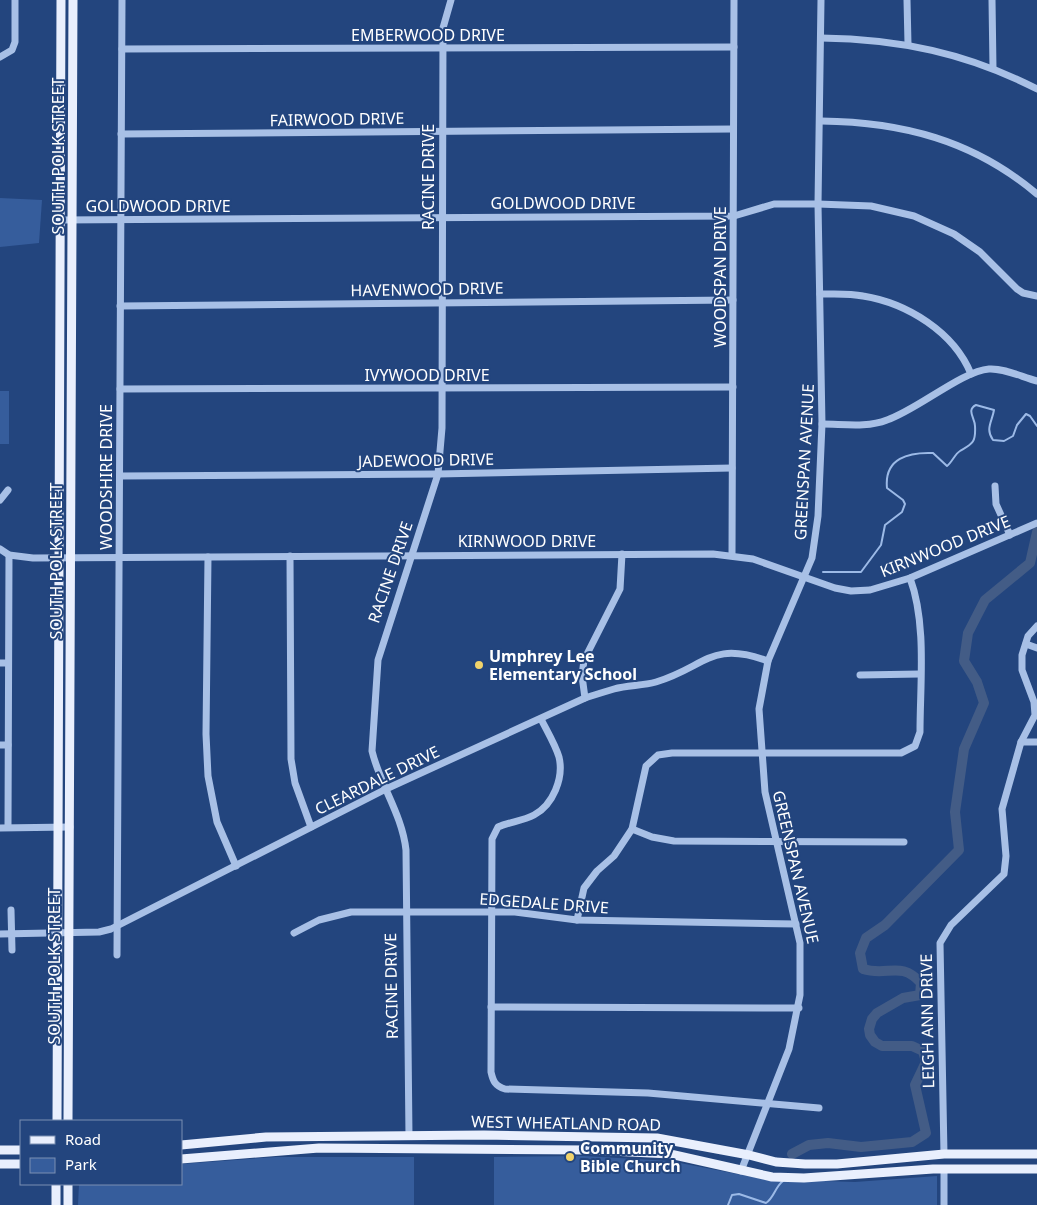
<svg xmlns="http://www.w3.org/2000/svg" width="1037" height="1205" font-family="'Noto Sans',sans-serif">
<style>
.green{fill:#365d9c}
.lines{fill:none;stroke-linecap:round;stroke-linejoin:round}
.stream{stroke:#9cbae7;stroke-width:2}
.river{stroke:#435c86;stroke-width:10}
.minor{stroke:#a8c0e6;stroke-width:7}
.major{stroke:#e9effd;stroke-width:9}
.poi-dot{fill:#f1d36b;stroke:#23457e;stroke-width:2}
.labels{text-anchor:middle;stroke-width:4;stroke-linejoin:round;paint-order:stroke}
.street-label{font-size:16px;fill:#fff;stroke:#23457e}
.poi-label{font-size:16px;font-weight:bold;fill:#fff;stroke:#23457e;text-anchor:start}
</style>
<rect width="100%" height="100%" fill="#23457e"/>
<!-- green -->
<g class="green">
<path d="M0 198 42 200 39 243 0 247Z"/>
<rect x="0" y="391" width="9" height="53"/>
<path d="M584 1156 670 1161 763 1179 855 1182 937 1176V1205H494V1157Z"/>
<path d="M276 1157H414V1205H78L79 1184H181V1164Z"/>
</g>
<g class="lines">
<!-- stream -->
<g class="stream">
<path d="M823 572H861L881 545 885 525 902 512 905 504 903 500 887 488C884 458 909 452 933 453L947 466C952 462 955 454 960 451 972 444 976 443 975 426 975 418 966 410 976 405L994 410C992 422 985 429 993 440L1004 441 1013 436 1017 425 1026 414 1030 416 1037 426"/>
<path d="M728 1205 732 1195 739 1194 766 1203C774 1198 775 1187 783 1181"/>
</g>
<!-- river -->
<path class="river" d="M792 1154 809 1145 828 1143 861 1147 912 1142 926 1133 915 1085 926 1062 923 1051 912 1046H882L875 1042 870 1035 869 1029 872 1019 877 1013 903 998 920 995 921 983C900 960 888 977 863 969L860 953 866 938 885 925 959 850 955 812 964 749 984 703 977 682 964 661 968 633 985 600 1030 563 1037 532"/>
<!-- minor -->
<g class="minor">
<path d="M907 0 908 44"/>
<path d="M992 0 993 68"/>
<path d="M821 38C899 39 967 53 1037 89"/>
<path d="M122 49 734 47"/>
<path d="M0 57 12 50 15 42V0"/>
<path d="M821 121C902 122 973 140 1037 194"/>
<path d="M121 134 733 129"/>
<path d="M60 220 734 216 774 204H818L871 206 914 216 954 234 980 252 1017 289 1023 293 1037 296"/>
<path d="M820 294C835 294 849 293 863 296 907 303 954 332 971 374"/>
<path d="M120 306 733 300"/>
<path d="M120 389 733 387"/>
<path d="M822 424C843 424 867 428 887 420 917 410 962 371 989 369 1004 368 1022 377 1037 381"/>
<path d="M120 476 438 474 732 468"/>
<path d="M995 486 996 504 1010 535"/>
<path d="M0 500 8 490"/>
<path d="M0 549 9 555 33 558 713 554 753 559 835 588 851 591 870 590 910 578 1037 523"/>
<path d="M732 555 734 0"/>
<path d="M290 556 291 759 295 783 311 827"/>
<path d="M208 557 206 734 208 776 217 822 236 866"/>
<path d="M1026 644 1037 648"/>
<path d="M0 663H8"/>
<path d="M860 675 920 674"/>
<path d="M585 698 582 676 584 660 620 589 622 554"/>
<path d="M541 719C547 731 555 744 559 757 564 778 553 805 534 815 523 821 509 822 498 827L492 839 491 1072C493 1081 495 1086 505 1089L648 1093 819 1108"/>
<path d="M1021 742H1037"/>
<path d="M0 745H8"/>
<path d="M8 827 9 555"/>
<path d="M0 828 70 827"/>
<path d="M632 829 652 837 674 841 904 842"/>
<path d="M11 910 12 950"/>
<path d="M577 920 584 888 597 871 614 856 632 829 646 766 658 755 672 753H901L915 746 920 732C920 684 927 624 910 578"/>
<path d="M294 933 319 920 351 912H515L577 920 796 924"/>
<path d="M0 934 99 932 111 929 386 789 585 698C594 695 604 692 614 689 628 685 642 686 656 682 706 667 710 640 768 661"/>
<path d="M117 955 122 0"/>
<path d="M491 1007 799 1008"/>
<path d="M409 1136 406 850C402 814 380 785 372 751L378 660 438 474 442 428 443 28 451 0"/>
<path d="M944 1154 940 943 951 925 1004 874 1006 856 1002 809 1021 742 1035 715 1034 702 1022 670V655L1028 636 1037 626"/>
<path d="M741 1171 789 1049 800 995V943L765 792 759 709 768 661 812 558 818 516 822 424 818 204 821 0"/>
<path d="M944 1205V1169"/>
</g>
<!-- major -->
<g class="major">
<path d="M57 1121 61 0"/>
<path d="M68 1121 73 0"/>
<path d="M181 1145 266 1137 484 1135 657 1138 749 1155 776 1162 805 1164H837L944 1154H1037"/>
<path d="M0 1150H21"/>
<path d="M181 1159 319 1148 591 1150 670 1154 772 1177 804 1178 933 1169H1037"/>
<path d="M0 1164H21"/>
<path d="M68 1184V1205"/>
<path d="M56 1205V1184"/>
</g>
</g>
<!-- markers -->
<g class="poi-dot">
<circle cx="479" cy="665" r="5"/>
<circle cx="570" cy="1157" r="5"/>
</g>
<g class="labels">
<!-- street labels -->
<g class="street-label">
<text x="428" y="41">EMBERWOOD DRIVE</text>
<text transform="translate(337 119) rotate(-1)" y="6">FAIRWOOD DRIVE</text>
<text transform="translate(58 156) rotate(-90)" y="6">SOUTH POLK STREET</text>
<text transform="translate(428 177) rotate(-90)" y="6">RACINE DRIVE</text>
<text x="563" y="209">GOLDWOOD DRIVE</text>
<text x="158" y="212">GOLDWOOD DRIVE</text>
<text transform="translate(720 277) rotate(-90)" y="6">WOODSPAN DRIVE</text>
<text transform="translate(427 289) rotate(-1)" y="6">HAVENWOOD DRIVE</text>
<text x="427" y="381">IVYWOOD DRIVE</text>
<text transform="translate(426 460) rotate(-1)" y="6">JADEWOOD DRIVE</text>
<text transform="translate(804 462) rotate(-87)" y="6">GREENSPAN AVENUE</text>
<text transform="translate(106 477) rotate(-90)" y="6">WOODSHIRE DRIVE</text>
<text x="527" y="547">KIRNWOOD DRIVE</text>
<text transform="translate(945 546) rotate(-22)" y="6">KIRNWOOD DRIVE</text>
<text transform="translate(56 561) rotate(-90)" y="6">SOUTH POLK STREET</text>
<text transform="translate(390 572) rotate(-71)" y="6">RACINE DRIVE</text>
<text transform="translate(377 780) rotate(-26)" y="6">CLEARDALE DRIVE</text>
<text transform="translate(796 867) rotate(77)" y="6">GREENSPAN AVENUE</text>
<text transform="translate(544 903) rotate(4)" y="6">EDGEDALE DRIVE</text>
<text transform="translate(54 966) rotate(-90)" y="6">SOUTH POLK STREET</text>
<text transform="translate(391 986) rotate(-91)" y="6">RACINE DRIVE</text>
<text transform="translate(927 1021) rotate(-91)" y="6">LEIGH ANN DRIVE</text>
<text transform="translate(566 1123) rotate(1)" y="6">WEST WHEATLAND ROAD</text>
</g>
<!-- poi labels -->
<g class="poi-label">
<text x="489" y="662">Umphrey Lee<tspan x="489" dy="18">Elementary School</tspan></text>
<text x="580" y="1154">Community<tspan x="580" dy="18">Bible Church</tspan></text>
</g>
</g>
<!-- legend -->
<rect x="20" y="1120" width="162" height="65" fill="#23457e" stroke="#7b8fb2"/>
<rect x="30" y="1136" width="25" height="8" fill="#e9effd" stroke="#7b8fb2"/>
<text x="65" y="1145" font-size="15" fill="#ffffff">Road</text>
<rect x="30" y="1158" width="25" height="15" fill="#365d9c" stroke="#7b8fb2"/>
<text x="65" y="1170" font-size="15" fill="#ffffff">Park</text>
</svg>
